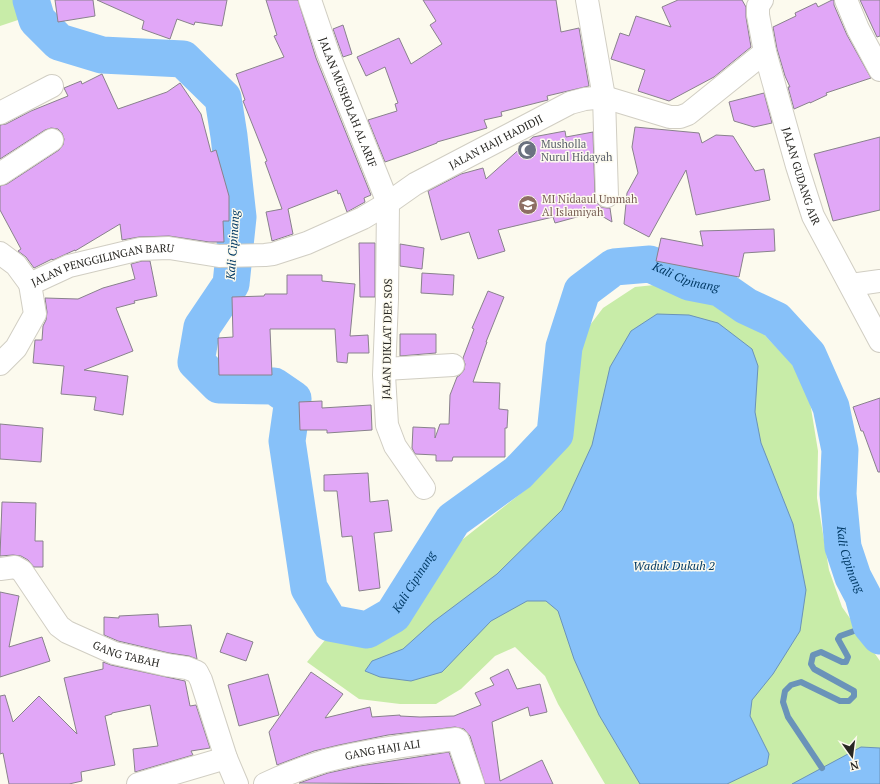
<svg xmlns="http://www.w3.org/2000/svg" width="880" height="784" font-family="'PT Serif',serif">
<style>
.green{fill:#c8eca8}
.water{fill:#87c1f9;stroke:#6a93b9}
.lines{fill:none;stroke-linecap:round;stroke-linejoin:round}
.stream{stroke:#6a93b9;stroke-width:6}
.river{stroke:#87c1f9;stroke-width:37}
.building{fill:#e1a7f7;stroke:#89828c}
.minor-casing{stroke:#d1cec3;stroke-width:24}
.minor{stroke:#fff;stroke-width:22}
.labels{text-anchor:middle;stroke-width:3;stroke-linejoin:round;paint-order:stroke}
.street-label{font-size:11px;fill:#282723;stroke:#fcfaee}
.worship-label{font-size:11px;fill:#5b616d;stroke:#fcfaee;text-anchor:start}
.education-label{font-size:11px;fill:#785e54;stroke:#fcfaee;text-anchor:start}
.water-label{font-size:12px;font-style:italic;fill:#003964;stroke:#fcfaee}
</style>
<rect width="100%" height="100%" fill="#fcfaee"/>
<!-- green -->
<g class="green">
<path d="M0 0H24L27 17 0 26Z"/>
<path d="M664 284 703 293 758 328 796 368 810 402 818 451 817 498 829 570 842 607 880 661V784H605L558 704 545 676 515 647 495 656 461 689 436 704H400L359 699 307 662 330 634 356 644 377 643 393 636 401 626 426 583 453 547 529 487 557 451 571 421 578 362 584 333 603 308 635 287Z"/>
</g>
<!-- water -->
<g class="water">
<path d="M657 314 689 315 718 323 752 349 758 366 755 412 761 443 793 524 806 590 800 631 773 674 752 700 750 716 769 754 767 765 727 784H640L599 715 574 659 558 611 546 601H527L491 621 442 672 411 681 380 677 365 671 372 661 403 649 433 622 497 574 562 510 592 445 610 367 631 331Z"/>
<path d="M861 747 880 748V784H792Z"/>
</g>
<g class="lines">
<!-- stream -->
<path class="stream" d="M822 768 788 717 783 702 785 691 791 685 801 682 840 701H849L854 696V691L814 669 811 664 813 655 821 652 842 662H846L848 657 838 639 840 636 871 625"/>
<!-- river -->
<path class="river" id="s1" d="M31 0 37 20 59 42 102 55 183 59 223 98 229 136 238 217 231 284 202 327 196 362 219 385 274 386 293 399 287 441 309 588 330 623 367 630 393 615 453 520 518 473 555 434 564 347 582 291 614 267 650 264 689 282 720 288 746 306 776 320 808 355 831 407 840 450 838 494 843 547 853 577 863 596 871 625 880 636"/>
</g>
<!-- building -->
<g class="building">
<path d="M55 0H93L95 16 58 22Z"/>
<path d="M97 0H227L222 26 195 22 194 25 177 19 170 39 142 29 144 21Z"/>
<path d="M266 0H298L316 58 371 195 364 198 365 202 347 212 340 193 338 194 337 190 288 209 293 234 272 241 266 212 282 209 265 162 267 161 243 101 245 100 236 74 284 57 274 36 277 35Z"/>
<path d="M423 0H556L561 32 579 28 589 86 547 96 548 100 501 112 502 116 484 120 487 128 437 142V143L408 154 385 162 368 120 397 111 395 104 398 103 385 67 366 76 357 57 399 38 411 64 442 44 430 25 436 21Z"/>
<path d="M678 0H742L746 7V17L751 47 714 77 669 101 638 91 645 70 611 59 620 33 629 36 636 16 671 27 662 7Z"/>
<path d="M832 0H834V5L847 35 871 78 826 93 827 95 810 103V102L794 109 788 87H790L785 76 777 49 773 27 796 16 795 13 816 3 818 7Z"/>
<path d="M860 0H880V36L877 37Z"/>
<path d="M343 25 352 54 343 57 333 29Z"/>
<path d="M102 74 118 109 167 92 180 83 201 114 211 152 216 150 229 196V221H223L224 242H209L169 236 139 237 122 240 120 224 75 251V250L53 260 52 259 34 268 26 257 18 251 21 249 0 210V186L7 184 59 150 63 145 64 139 62 133 58 129 51 128 45 130 0 159V125L6 124 31 111 68 96 64 88 81 81 82 84Z"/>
<path d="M764 93 772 123 754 127 734 121 729 102Z"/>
<path d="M635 127 699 133 702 143 716 135 733 136 755 171 764 169 770 200 696 215 686 170 649 237 624 224 627 193 638 173 632 147Z"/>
<path d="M565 131 566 137 593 132 595 197 596 202 601 207 607 208H610L612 222 595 212 555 223 553 217 498 230 505 251 478 259 469 232 441 240 428 191 461 174 483 168 486 179 533 137Z"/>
<path d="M880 137V210L833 221 814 154Z"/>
<path d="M774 229 775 251 744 253 739 277 656 261 661 238 703 246 700 231Z"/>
<path d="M359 243H375V297H360Z"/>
<path d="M400 244 424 248 422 269 400 266Z"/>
<path d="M142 261H150L157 296 134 301 135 303 116 308 133 351 84 370 128 376 123 415 94 410 96 397 61 394 64 366 33 363 35 340H42L43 326 46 320 47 312 45 298 78 299 103 288 135 279 131 264Z"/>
<path d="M422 273 454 275 453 295 421 293Z"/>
<path d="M287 275H322V281L355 284 350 336 368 335 369 353H348L347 363 337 362 335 329H270L272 375H219L218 338 233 337 232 297 264 296 265 294H287Z"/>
<path d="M488 291 504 297 486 342H487L473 382 500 383 499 409 508 410 507 428H505V457H453L452 461H436V455L415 454 412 448 413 427 435 428V438L440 424H449L450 395 457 377 460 375 464 370 465 364 463 358 474 329 472 328Z"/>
<path d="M400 334H436V353L400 356Z"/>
<path d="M880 398V472H878L863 431H861L853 407Z"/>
<path d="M322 401V408L371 405 372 430 327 433V430H300L299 402Z"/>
<path d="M0 424 43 428 41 462 0 459Z"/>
<path d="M368 473 370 502 388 500 392 531 374 533 380 588 359 591 352 536 342 537 337 491H324V475Z"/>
<path d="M2 502 36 503 35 541H43V567H34L28 560 21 556 13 555 0 556Z"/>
<path d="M0 592 19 596 9 647 42 637 50 661 0 677Z"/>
<path d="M158 614 159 627 191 625 197 659 189 656 169 653 118 641 104 635V617L119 618V616Z"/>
<path d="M227 633 253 642 246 661 220 652Z"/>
<path d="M103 662 111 665 185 681 190 706 196 705 210 748 191 751 193 755 135 772 133 749 158 746 150 705 112 713V714L105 716 115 765 81 772 82 781 69 784H9L3 753 0 754V696L5 695 13 722 39 696 77 734 64 678 103 669Z"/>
<path d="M508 669 517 689 540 684 547 712 530 716 528 707 492 722 500 781 542 760 553 784H485L470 736 464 729 455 727 388 735 339 745 314 751 277 765 269 732 311 672 343 694 325 718 370 707 372 717 400 715V716L420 717 454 716 481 705 475 693 494 685 490 678Z"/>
<path d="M268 674 279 715 239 726 228 685Z"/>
<path d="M449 752 460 784 299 783 328 773 360 766Z"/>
</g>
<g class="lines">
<!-- minor casing -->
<g class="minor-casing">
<g id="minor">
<path id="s2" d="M310 0 328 53 388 203 387 299 384 375 387 425 395 446 424 488"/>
<path d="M587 0 604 97 607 196"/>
<path id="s3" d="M762 0 758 6V15L765 52 797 166 813 216 880 341"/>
<path d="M846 0 858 29 880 70"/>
<path d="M0 113 52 86"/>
<path d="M0 174 52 140"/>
<path d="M0 253 16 265 30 284"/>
<path d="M851 285 880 281"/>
<path id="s4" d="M0 364 16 348 35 314 30 284 69 266 140 249 169 248 219 256 265 255 273 254 307 243 363 218 388 203 415 184 570 103 585 99 604 97 670 117H680L688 114 765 52"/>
<path d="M385 369 453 365"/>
<path id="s5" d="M0 569 15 567 22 571 59 626 67 632 114 653 167 665 187 668 197 672 201 680 226 758 237 784"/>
<path d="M138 784 226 758"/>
<path id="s6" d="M265 784C284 775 305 767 325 761 368 750 412 744 456 739L458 740 473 784"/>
</g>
</g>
<!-- minor -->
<use href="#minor" class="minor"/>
</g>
<!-- icons -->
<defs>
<g id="mosque-disc" transform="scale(1)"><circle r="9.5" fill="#6b7280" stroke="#fcfaee"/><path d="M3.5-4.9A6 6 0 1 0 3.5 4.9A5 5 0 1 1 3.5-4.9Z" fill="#fff"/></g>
<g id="school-disc" transform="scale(1)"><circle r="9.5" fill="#8d6e63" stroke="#fcfaee"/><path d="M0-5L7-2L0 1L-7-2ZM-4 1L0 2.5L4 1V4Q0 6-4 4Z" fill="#fff"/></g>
</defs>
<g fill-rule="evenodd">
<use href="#mosque-disc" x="527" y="150"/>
<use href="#school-disc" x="528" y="205"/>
</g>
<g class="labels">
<!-- street labels -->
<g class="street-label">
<text dy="4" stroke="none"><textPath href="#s2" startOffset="109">JALAN MUSHOLAH AL ARIF</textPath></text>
<text dy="4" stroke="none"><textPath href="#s4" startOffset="592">JALAN HAJI HADIDJI</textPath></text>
<text dy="4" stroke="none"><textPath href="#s3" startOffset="183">JALAN GUDANG AIR</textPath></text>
<text dy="4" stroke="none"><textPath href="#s4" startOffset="168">JALAN PENGGILINGAN BARU</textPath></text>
<text transform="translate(387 339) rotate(-89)" y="4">JALAN DIKLAT DEP. SOS</text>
<text dy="4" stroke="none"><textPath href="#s5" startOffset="163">GANG TABAH</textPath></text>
<text dy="4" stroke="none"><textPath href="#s6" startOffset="123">GANG HAJI ALI</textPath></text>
</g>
<!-- worship labels -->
<g class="worship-label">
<text x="541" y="148">Musholla<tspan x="541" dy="13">Nurul Hidayah</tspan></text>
</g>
<!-- education labels -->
<g class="education-label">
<text x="542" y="203">MI Nidaaul Ummah<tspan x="542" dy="13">Al Islamiyah</tspan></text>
</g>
<!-- water labels -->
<g class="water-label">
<text transform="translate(233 245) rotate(-86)" y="4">Kali Cipinang</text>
<text dy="4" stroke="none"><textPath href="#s1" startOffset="1426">Kali Cipinang</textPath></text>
<text dy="4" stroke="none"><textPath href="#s1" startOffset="1786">Kali Cipinang</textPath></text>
<text x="674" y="570">Waduk Dukuh 2</text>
<text dy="4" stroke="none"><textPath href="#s1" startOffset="958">Kali Cipinang</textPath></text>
</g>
</g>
<!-- north arrow -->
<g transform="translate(852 756) rotate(166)" stroke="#fcfaee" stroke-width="3" paint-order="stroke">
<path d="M0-3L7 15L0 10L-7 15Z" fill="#282723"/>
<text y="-6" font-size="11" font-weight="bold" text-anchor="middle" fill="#282723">N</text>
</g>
</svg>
